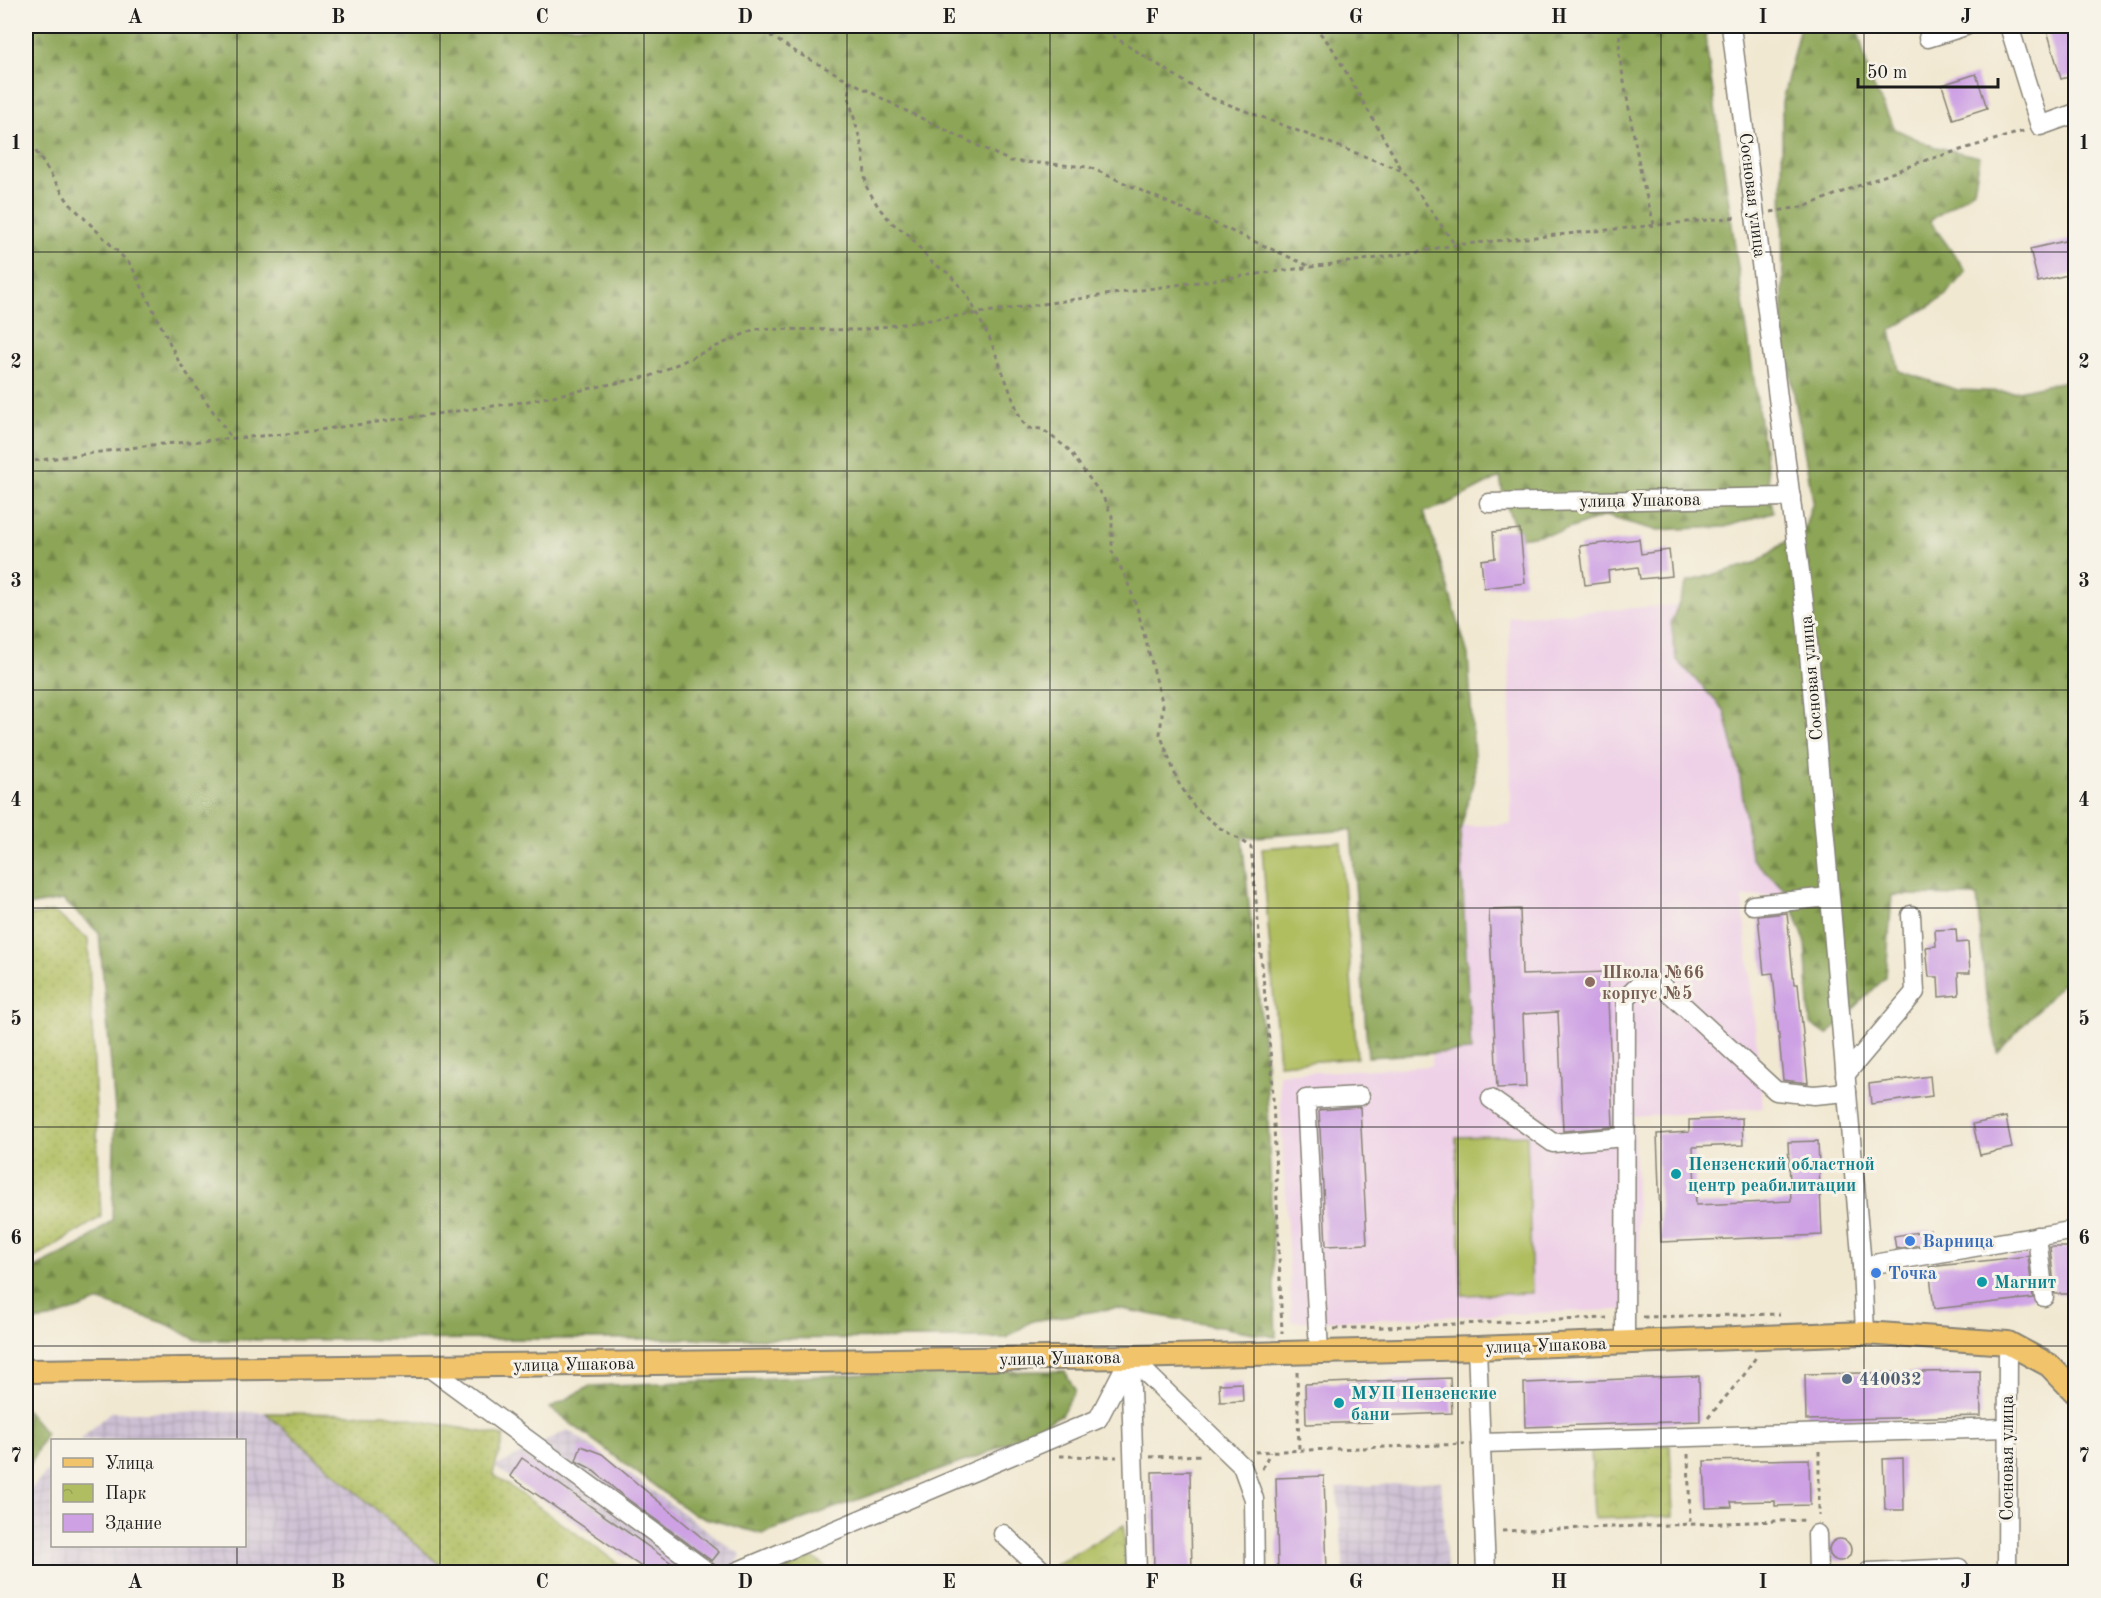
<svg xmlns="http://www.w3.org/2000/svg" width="2101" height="1598" font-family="'Old Standard TT',serif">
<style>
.built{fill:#eed0e7}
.industrial{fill:url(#industrial-grid)}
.forest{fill:url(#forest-firs);stroke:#54603a;stroke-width:1.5}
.park{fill:url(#park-crowns);stroke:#666d3e;stroke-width:1.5}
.garden{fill:url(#garden-dots);stroke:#666d3e;stroke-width:1.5}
.pitch{fill:#b0be61;stroke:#666d3e;stroke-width:1.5}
.building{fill:#cea1e4}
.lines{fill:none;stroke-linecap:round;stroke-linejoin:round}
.minor-casing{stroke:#868276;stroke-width:21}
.major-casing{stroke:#868276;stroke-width:26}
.path{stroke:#868276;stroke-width:3;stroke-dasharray:4.5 4.5;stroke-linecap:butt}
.minor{stroke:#fff;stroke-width:18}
.major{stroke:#f1c36a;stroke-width:22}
.grid{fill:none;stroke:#1c1c1c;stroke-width:1.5;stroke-opacity:0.55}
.education-dot{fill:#8d6e63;stroke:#f7f3e8;stroke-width:2}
.culture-dot{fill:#0f9aa8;stroke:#f7f3e8;stroke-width:2}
.shop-dot{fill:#3f7fe0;stroke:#f7f3e8;stroke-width:2}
.service-dot{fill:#5c6f8a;stroke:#f7f3e8;stroke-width:2}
.labels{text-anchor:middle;stroke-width:6;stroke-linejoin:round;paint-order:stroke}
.street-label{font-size:18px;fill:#1c1c1c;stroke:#f7f3e8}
.education-label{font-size:18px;font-weight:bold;fill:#785e54;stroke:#f7f3e8;text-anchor:start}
.culture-label{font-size:18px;font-weight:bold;fill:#0d838f;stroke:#f7f3e8;text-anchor:start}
.shop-label{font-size:18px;font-weight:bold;fill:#366cbe;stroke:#f7f3e8;text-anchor:start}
.service-label{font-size:18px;font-weight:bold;fill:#4e5e75;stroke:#f7f3e8;text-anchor:start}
.neatline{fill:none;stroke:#1c1c1c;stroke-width:2}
.grid-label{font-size:20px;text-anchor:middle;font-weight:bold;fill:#1c1c1c}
</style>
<defs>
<pattern id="industrial-grid" width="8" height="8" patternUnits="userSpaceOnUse" patternTransform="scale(1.5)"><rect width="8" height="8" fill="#ccbed3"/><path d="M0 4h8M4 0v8" fill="none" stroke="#afa3b5"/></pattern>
<pattern id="forest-firs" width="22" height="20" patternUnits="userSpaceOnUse" patternTransform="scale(1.5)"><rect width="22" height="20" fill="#8ca557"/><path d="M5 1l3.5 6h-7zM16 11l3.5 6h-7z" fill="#728647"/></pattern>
<pattern id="park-crowns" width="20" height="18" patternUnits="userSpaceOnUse" patternTransform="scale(1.5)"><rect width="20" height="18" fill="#b0be61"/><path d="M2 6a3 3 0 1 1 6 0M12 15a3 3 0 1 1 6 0" fill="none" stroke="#97a354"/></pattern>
<pattern id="garden-dots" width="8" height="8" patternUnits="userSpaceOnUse" patternTransform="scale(1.5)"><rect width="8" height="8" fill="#b0be61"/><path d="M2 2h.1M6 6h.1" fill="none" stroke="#97a354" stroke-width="1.8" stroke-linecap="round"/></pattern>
</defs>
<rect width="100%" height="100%" fill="#f7f3e8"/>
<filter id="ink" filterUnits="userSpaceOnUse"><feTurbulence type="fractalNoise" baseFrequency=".0167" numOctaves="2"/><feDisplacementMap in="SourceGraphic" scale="12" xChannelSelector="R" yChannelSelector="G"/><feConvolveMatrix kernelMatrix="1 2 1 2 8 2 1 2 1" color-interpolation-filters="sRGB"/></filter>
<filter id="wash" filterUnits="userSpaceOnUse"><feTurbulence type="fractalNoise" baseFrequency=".008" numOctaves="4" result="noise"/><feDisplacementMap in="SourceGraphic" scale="24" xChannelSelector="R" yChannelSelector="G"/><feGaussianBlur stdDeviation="1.35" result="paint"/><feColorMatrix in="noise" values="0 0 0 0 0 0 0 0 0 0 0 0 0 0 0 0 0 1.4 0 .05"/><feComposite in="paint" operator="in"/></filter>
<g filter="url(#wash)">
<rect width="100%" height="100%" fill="#f1e8d1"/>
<!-- built -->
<path class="built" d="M1789 597 1813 893 1742 897 1763 1108 1633 1117 1641 1309 1292 1322 1279 1074 1432 1066 1426 828 1511 824 1509 617Z"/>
<!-- industrial -->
<g class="industrial">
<path d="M110 1412H266L448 1572H26V1494L52 1467V1546H244V1440H80Z"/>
<path d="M568 1430 741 1555 731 1572H647L495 1467Z"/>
<path d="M1441 1481 1447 1572H1344L1337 1488Z"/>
</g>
<!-- forest -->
<g class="forest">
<path d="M26 26H1716L1705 36 1773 512 1725 527 1655 530 1605 516 1560 532 1520 538 1504 500 1500 477 1443 506 1424 512 1434 541 1468 655 1475 775 1460 831 1471 1051 1368 1057 1351 830 1242 838 1266 1064 1276 1337 1116 1308 1032 1321 1006 1338 196 1340 169 1325 100 1301 50 1319 26 1322V1273L81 1244 112 1220 115 1110 99 933 63 900 26 906Z"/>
<path d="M1800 26H1857L1870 80 1895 129 1932 146 1980 157 1974 190 1930 221 1966 271 1944 297 1891 330 1899 371 1958 390 2013 392 2075 379V970L1998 1052 1986 996 1977 896 1892 895 1886 977 1827 1035 1810 1023 1805 941 1787 892 1751 858 1739 770 1724 710 1676 659 1671 623 1687 582 1758 562 1805 527 1813 501 1783 332 1782 102Z"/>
<path d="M1065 1371 1075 1390 1061 1415 985 1454 762 1534 694 1515 550 1408 590 1386 914 1372Z"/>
<path d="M26 1410 46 1433 26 1473Z"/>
</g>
<!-- park -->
<g class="park">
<path d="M1670 1445 1673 1516 1594 1519 1591 1448Z"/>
<path d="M1124 1525 1125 1572H1063L1055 1565Z"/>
</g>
<!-- garden -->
<g class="garden">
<path d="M54 912 88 939 101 1217 26 1263V916Z"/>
<path d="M266 1413 384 1414 504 1436 493 1474 630 1572H448Z"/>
<path d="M813 1557 831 1572H781Z"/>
</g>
<!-- pitch -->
<g class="pitch">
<path d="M1341 842 1357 1058 1279 1064 1262 848Z"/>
<path d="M1527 1135 1532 1293 1462 1295 1456 1137Z"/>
</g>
<g id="blocks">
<!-- building -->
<g class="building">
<path d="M2061 26H2076V75L2061 79 2047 30Z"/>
<path d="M1976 74 1987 108 1953 119 1942 85Z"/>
<path d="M2073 239 2076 251V273L2038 282 2030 249Z"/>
<path d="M1520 529 1525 583 1484 588 1481 560 1495 558 1493 532Z"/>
<path d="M1639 539 1641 554 1669 550 1672 576 1640 579 1638 567 1608 571 1609 582 1585 585 1580 546Z"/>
<path d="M1520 909 1522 975 1607 972 1613 1127 1563 1131 1558 1012 1523 1014 1526 1087 1497 1088 1489 910Z"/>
<path d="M1787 913 1794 984H1798L1808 1083 1783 1080 1773 973 1764 974 1758 916Z"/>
<path d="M1956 929 1957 943 1968 942 1970 973H1958L1959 995 1939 997 1938 977H1929L1926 947 1936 946 1935 930Z"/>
<path d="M1930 1076 1932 1096 1871 1104 1869 1084Z"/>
<path d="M1360 1107 1367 1244 1326 1246 1319 1110Z"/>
<path d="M2006 1117 2012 1148 1980 1155 1973 1124Z"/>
<path d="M1742 1118 1743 1145 1693 1147 1696 1205 1791 1201 1788 1142 1818 1141 1822 1235 1661 1242 1657 1134 1689 1132V1120Z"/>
<path d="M1930 1230 1932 1243 1896 1249 1894 1236Z"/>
<path d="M2050 1247H2076V1294H2055Z"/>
<path d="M2028 1256 2033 1298 1934 1309 1929 1267Z"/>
<path d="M1980 1371 1981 1416 1806 1420 1805 1374Z"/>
<path d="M1699 1376 1700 1421 1525 1427 1524 1383Z"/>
<path d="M1450 1378 1452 1413 1373 1416V1422L1306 1424 1305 1384Z"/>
<path d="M1242 1383 1243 1401 1220 1402 1219 1384Z"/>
<path d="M581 1446 602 1454 719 1552 712 1561 622 1495 590 1468 576 1461Z"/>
<path d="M522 1458 676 1566 678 1564 690 1572H649L510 1476Z"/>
<path d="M1903 1458 1904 1510H1885L1883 1459Z"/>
<path d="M1809 1459 1810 1505 1775 1506V1501L1731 1502 1732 1507 1706 1508 1704 1461Z"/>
<path d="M1190 1471 1192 1572H1154L1152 1472Z"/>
<path d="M1324 1476 1327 1572H1278L1276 1478Z"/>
<circle cx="1840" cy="1550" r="11"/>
</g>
</g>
</g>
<g filter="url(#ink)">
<use href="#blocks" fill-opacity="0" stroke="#868276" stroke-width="1.5"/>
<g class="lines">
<!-- minor casing -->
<g class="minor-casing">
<g id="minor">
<path d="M1731 26 1806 619 1862 1266 1865 1333"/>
<path d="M2009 26 2040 126 2076 113"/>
<path d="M1928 38 1966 26"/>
<path d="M1489 503 1791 497"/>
<path d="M1753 905 1829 897"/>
<path d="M1845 1075 1915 992 1911 915"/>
<path d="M1491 1099 1553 1143 1626 1137"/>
<path d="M2037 1236 2044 1297"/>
<path d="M1862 1266 2076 1230"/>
<path d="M1625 1342 1626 998 1638 986H1662L1776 1091 1814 1095 1847 1092"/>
<path d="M1477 1348 1486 1572"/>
<path d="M1319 1352 1306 1099 1360 1096"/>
<path d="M1130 1357 1242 1466 1254 1499 1255 1572"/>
<path d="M1130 1358 1137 1572"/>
<path d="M427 1366 708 1572"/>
<path d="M1481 1443 2007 1428"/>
<path d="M1003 1534 1044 1572"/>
<path d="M1817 1534 1818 1572"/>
<path d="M736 1572 1098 1419 1130 1357"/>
<path d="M1868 1572 1959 1568V1572"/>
<path d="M2007 1572 2008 1343"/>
</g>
</g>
<!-- major casing -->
<g class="major-casing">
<path id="major" d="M26 1371 1130 1357 1477 1348 1865 1333 2008 1343 2049 1365 2076 1393"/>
</g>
<!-- path -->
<g class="path">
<path d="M755 26 796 52 902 109 1010 161 1089 167 1309 266"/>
<path d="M1097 26 1209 97 1403 171 1455 245"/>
<path d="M1314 26 1331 46 1402 170"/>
<path d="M1620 26 1619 54 1642 180 1654 224"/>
<path d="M26 27 35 26"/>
<path d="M849 80V99L863 151 866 186 879 208 892 223 909 235 930 261 948 273 966 293 990 339 1021 420 1028 428 1042 429 1068 449 1103 497 1112 516V551L1126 578 1137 608 1163 705 1160 734 1178 782 1195 808 1220 828 1251 847 1272 1072 1282 1333"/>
<path d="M26 136 69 203 131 265 179 362 232 439"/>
<path d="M1771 212 1806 206 1920 162 2024 131"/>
<path d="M26 462 152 445 297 433 523 402 651 376 755 329 860 330 1183 284 1378 258 1455 245 1738 217"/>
<path d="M1643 1317 1780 1314"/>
<path d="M1334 1329 1607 1318"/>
<path d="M1297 1372 1299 1451"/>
<path d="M1708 1418 1744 1375 1756 1357"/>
<path d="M1819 1451V1516"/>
<path d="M1255 1452 1465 1444"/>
<path d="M1688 1454 1690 1522"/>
<path d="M1060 1456 1117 1457"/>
<path d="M1150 1457 1204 1455"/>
<path d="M1262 1469 1270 1452"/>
<path d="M1502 1531 1807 1520"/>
</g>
<!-- minor -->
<use href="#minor" class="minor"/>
<!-- major -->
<use href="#major" class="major"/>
</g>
</g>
<!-- grid -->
<path class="grid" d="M237 26V1440M440 26V1572M644 26V1572M847 26V1572M1050 26V1572M1254 26V1572M1458 26V1572M1661 26V1572M1864 26V1572M26 252H2076M26 471H2076M26 690H2076M26 908H2076M26 1127H2076M26 1346H2076M237 1546V1572"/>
<!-- markers -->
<circle class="education-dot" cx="1590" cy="982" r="6"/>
<g class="culture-dot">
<circle cx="1676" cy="1174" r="6"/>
<circle cx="1982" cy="1282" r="6"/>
<circle cx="1339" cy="1403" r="6"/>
</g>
<g class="shop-dot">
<circle cx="1910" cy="1241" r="6"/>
<circle cx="1876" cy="1273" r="6"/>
</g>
<circle class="service-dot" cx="1847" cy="1379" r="6"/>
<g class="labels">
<!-- street labels -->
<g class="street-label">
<text transform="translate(1753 195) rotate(83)" y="6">Сосновая улица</text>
<text transform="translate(1640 500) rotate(-1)" y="6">улица Ушакова</text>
<text transform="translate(1811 678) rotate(-95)" y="6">Сосновая улица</text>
<text transform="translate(1546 1345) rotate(-2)" y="6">улица Ушакова</text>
<text transform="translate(1060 1358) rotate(-1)" y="6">улица Ушакова</text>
<text transform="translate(574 1364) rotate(-1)" y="6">улица Ушакова</text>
<text transform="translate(2007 1458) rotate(-90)" y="6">Сосновая улица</text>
</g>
<!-- education labels -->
<g class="education-label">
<text x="1602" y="978">Школа №66<tspan x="1602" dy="21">корпус №5</tspan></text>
</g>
<!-- culture labels -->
<g class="culture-label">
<text x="1688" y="1170">Пензенский областной<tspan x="1688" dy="21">центр реабилитации</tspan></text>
<text x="1994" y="1288">Магнит</text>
<text x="1351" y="1399">МУП Пензенские<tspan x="1351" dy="21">бани</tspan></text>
</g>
<!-- shop labels -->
<g class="shop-label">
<text x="1922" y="1247">Варница</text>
<text x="1888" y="1279">Точка</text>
</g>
<!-- service labels -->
<g class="service-label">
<text x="1859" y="1385">440032</text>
</g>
</g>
<!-- margin -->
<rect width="2101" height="1598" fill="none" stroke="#f7f3e8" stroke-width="66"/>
<!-- legend -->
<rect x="51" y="1439" width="195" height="108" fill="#f7f3e8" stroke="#9f9d96" stroke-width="1.5"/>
<rect x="63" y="1458" width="30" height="9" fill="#f1c36a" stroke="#9f9d96" stroke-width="1.5"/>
<text x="105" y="1469" font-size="18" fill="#1c1c1c">Улица</text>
<rect x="63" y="1484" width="30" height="18" fill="url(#park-crowns)" stroke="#9f9d96" stroke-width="1.5"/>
<text x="105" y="1499" font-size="18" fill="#1c1c1c">Парк</text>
<rect x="63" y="1514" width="30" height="18" fill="#cea1e4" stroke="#9f9d96" stroke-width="1.5"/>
<text x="105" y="1529" font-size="18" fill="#1c1c1c">Здание</text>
<!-- scale -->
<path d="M1858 78v9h140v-9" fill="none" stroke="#1c1c1c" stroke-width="3"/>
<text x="1867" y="78" font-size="18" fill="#1c1c1c" stroke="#f7f3e8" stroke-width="4.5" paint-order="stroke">50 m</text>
<rect x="33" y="33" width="2035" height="1532" class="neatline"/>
<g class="grid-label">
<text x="135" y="23">A</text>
<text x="338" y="23">B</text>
<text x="542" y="23">C</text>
<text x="745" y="23">D</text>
<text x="949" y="23">E</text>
<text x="1152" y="23">F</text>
<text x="1356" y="23">G</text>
<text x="1559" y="23">H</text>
<text x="1763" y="23">I</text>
<text x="1966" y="23">J</text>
<text x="16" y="149">1</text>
<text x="2084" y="149">1</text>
<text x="16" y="368">2</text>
<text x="2084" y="368">2</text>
<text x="16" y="587">3</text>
<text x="2084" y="587">3</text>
<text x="16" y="806">4</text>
<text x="2084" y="806">4</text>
<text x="16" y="1025">5</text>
<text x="2084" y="1025">5</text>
<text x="16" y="1244">6</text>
<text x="2084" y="1244">6</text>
<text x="16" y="1462">7</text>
<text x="2084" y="1462">7</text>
<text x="135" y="1588">A</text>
<text x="338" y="1588">B</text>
<text x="542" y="1588">C</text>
<text x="745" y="1588">D</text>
<text x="949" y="1588">E</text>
<text x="1152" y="1588">F</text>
<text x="1356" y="1588">G</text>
<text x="1559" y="1588">H</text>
<text x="1763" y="1588">I</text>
<text x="1966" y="1588">J</text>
</g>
</svg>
